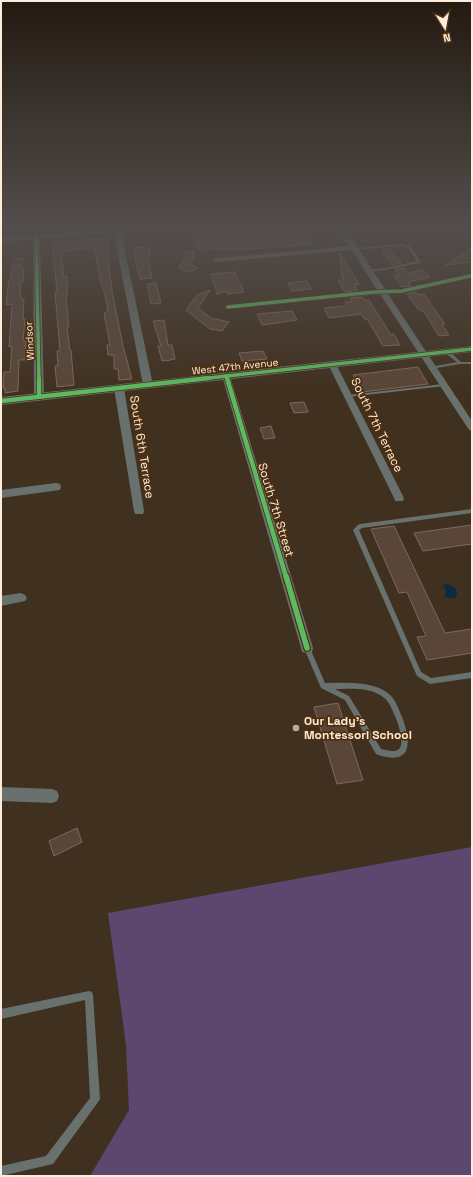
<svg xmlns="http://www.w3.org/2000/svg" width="473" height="1177" font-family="'Space Grotesk',sans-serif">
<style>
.green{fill:#5c476f}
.water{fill:#0a2b41}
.building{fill:#5a4638;stroke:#7f695b}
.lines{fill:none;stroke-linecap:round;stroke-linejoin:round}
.service{fill:#68716d;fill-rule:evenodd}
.minor{fill:#68716d;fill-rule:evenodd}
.tertiary{fill:#68716d;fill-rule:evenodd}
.cycleway-far2-casing{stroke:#4e3011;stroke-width:5}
.cycleway-far1-casing{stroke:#4e3011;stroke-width:6}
.cycleway-casing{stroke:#4e3011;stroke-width:8}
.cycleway-far2{stroke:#5cba63;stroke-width:3.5}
.cycleway-far1{stroke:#5cba63;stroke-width:4.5}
.cycleway{stroke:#5cba63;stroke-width:5.5}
.poi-dot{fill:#bcaa99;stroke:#4e3011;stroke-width:1.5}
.labels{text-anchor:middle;stroke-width:3.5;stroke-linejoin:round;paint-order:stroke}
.far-street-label{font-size:10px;fill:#feebda;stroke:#4e3011}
.street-label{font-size:12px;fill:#feebda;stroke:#4e3011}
.poi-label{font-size:12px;font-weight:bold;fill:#feebda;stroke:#4e3011;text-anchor:start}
</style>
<rect width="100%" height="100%" fill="#40301f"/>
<!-- green -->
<path class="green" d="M472 847V1176H90L129 1110 126 1045 108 913Z"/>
<!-- water -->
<path class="water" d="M447 583 456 589 457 595 455 598H450L445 596 446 591 443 586Z"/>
<!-- building -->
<g class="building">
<path d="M245 227H302L313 244 241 250V249L220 250 219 248 200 251 192 239 196 231 245 229Z"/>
<path d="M107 238 109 254H108V259L113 296 123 346 132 379 119 380 118 369H114V355H108L107 345H110L104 313 108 311 105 295 100 279 94 248 63 251V253L61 254 64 277 67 276V297H66L69 327H67L70 350H71L74 385 57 387 55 366H58L57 351H60L55 292H57L52 242Z"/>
<path d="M135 247 149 248 150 256H148L152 278 140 279 134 253H136Z"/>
<path d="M472 248V262L446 265Z"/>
<path d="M391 249 401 263 392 265 382 250Z"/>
<path d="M187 251 195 252 190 264 198 268 188 272 179 268Z"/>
<path d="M340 253 359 284 354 285 358 290 345 292 338 280H344L342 277Z"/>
<path d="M23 258 21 269H24L23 282 20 283 21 299H24L23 319H25L23 341H26L25 360H19L18 391 5 393V388H3L4 372H10L12 346 9 347 12 304 6 305 9 280 11 279 13 259Z"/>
<path d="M404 268 408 273 422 270 430 277 408 282 411 286 402 287 394 276H399L395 270Z"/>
<path d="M235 272 244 292 227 294 226 291 217 294 211 274Z"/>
<path d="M307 281 311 289 292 291 288 283Z"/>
<path d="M156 283 161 303 151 304 147 284Z"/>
<path d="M210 290 198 308 211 318 229 322 222 331 210 329 186 310 197 295Z"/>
<path d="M415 292 418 295 424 294 445 324 442 325 449 335 439 336 424 312 418 309 407 294Z"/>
<path d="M362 297 364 300H369L391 335 394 334 400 345 383 346 367 319H364L361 314 329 318 324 308 347 306 345 302H352L350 298Z"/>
<path d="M292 311 297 320 262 325 257 314Z"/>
<path d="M164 320 168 345H172L175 359 166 361V360L162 361 158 346H161L153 321Z"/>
<path d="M263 351 267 359 242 361 239 353Z"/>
<path d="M418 367 428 384 362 392 353 375Z"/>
<path d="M304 402 308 412 294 413 290 403Z"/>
<path d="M271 426 275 438 264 439 260 428Z"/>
<path d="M472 525V544L423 551 414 533Z"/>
<path d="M394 526 445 633 472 629V653L427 660 417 637 426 636 407 592 399 593 371 529Z"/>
<path d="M338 703 363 780 337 784 314 707Z"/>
<path d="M77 828 82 842 54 856 49 841Z"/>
</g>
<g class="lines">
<!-- service -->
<g class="service">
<path d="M402 244 410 246 421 262 420 263 386 270 368 272H367V270L386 268 417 261 408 248 402 246 354 250 352 249 354 248Z"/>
<path d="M445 351H449L461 362H472V364H460L430 369V367L457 362 445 353Z"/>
<path d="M443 384H445V386L348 397 346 396 348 395Z"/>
<path d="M472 509V513L362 528 359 530 421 672 431 678 472 672V678L430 684 417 676 353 530 358 525 360 524Z"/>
<path d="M307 645 309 646 310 648 325 683C344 683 366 681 383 690 394 695 398 707 402 717 412 743 412 767 376 754L345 700 321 688 304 648 305 646ZM335 689C348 689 366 687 378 694 382 696 385 698 388 702 393 709 407 741 399 749 395 753 386 750 381 749L349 696Z"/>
<path d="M89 991 92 992 93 995 100 1099 98 1102 53 1164 1 1176V1166L46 1156 90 1098 85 1000 1 1019V1009Z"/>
</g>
<!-- minor -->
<g class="minor">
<path d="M113 227H159L156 229 121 232 153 385 148 388 143 385 114 233 40 239 44 397 39 400 36 399 34 397 33 239 1 242V238L113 229Z"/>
<path d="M337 227H344L385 289H402L472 274V278H470L402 293 388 294 472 421V431L469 430 380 294 228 309 224 307 228 305 377 290 352 250 217 262 213 260 217 258 349 246Z"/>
<path d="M332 361 336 364 404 498 403 501H395L394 498 328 364Z"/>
<path d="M226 373 230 376 313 648 312 652 307 653 302 652 301 648 222 376Z"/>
<path d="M119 385 124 388 144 511 143 514H135L134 511 114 388Z"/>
<path d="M56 483 60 484 61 487 60 490 1 498V490Z"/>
<path d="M21 593 25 595 27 598 25 601 1 606V596Z"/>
<path d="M1 787 52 789 57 791 59 796 57 801 52 803 1 801Z"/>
</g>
<!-- tertiary -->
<path class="tertiary" d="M472 346V352L1 405V397Z"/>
<!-- cycleway-far2 casing -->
<g class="cycleway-far2-casing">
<g id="cycleway-far2">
<path d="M36 237 39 379"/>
<path d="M228 307 374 292 402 291 470 276"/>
<path d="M226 376 227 379"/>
<path d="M200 379 472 349"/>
</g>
</g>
<!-- cycleway-far1 casing -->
<g class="cycleway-far1-casing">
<g id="cycleway-far1">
<path d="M39 378V397"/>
<path d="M227 378 286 577"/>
<path d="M1 401 209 378"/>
</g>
</g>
<!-- cycleway casing -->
<g class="cycleway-casing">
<path id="cycleway" d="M286 576 307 648"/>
</g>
<!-- cycleway-far2 -->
<use href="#cycleway-far2" class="cycleway-far2"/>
<!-- cycleway-far1 -->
<use href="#cycleway-far1" class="cycleway-far1"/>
<!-- cycleway -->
<use href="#cycleway" class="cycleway"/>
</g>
<!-- sky -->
<linearGradient id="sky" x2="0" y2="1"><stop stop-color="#231a11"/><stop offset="0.58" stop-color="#534e4d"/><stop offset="1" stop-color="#534e4d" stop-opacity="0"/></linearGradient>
<rect width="473" height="392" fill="url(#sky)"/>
<!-- markers -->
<circle class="poi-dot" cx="296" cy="728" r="4"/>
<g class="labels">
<!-- far-street labels -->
<g class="far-street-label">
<text transform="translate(29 341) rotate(-93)" y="4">Windsor</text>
<text transform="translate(235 366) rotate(-6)" y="4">West 47th Avenue</text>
</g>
<!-- street labels -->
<g class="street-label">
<text transform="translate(377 425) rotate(64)" y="4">South 7th Terrace</text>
<text transform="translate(142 447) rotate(81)" y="4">South 6th Terrace</text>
<text transform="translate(276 510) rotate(73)" y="4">South 7th Street</text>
</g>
<!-- poi labels -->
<g class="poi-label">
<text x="304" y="725">Our Lady's<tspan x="304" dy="14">Montessori School</tspan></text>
</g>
</g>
<!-- border -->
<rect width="473" height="1177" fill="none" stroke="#feebda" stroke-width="4"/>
<!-- north arrow -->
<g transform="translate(445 28) rotate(169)" stroke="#4e3011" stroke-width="3" paint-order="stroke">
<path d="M0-3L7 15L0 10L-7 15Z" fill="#feebda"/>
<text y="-6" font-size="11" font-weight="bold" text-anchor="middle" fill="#feebda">N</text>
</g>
</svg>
